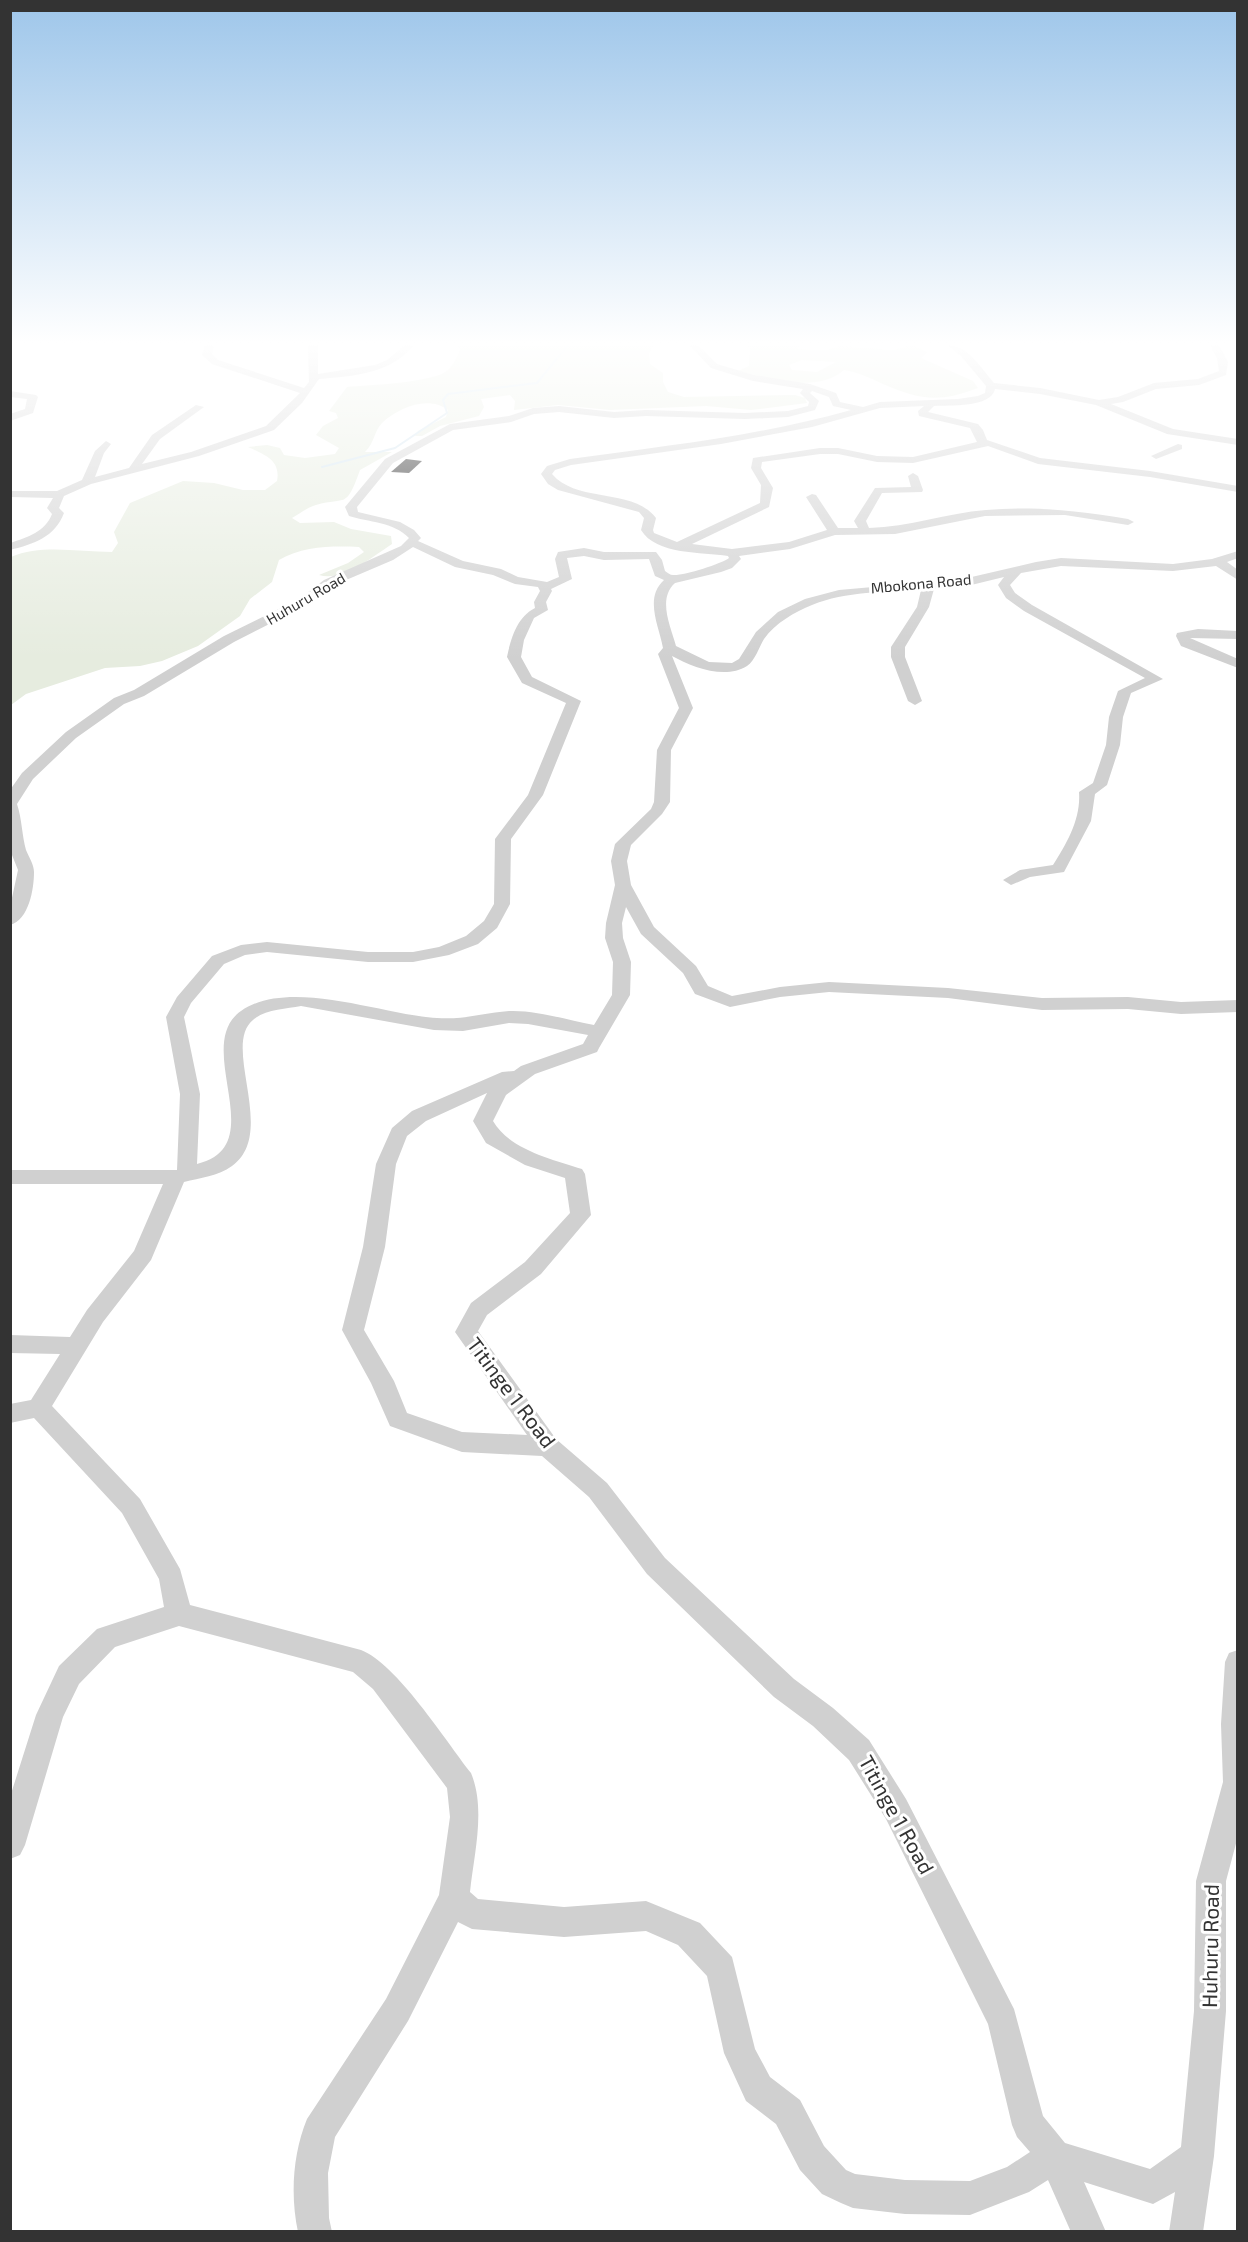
<svg xmlns="http://www.w3.org/2000/svg" width="1248" height="2242" font-family="'Exo 2',sans-serif">
<style>
.green{fill:#e6ecdf;fill-rule:evenodd}
.lines{fill:none;stroke-linecap:round;stroke-linejoin:round}
.stream{stroke:#cfe2ee;stroke-width:2}
.building{fill:#1a1a1a}
.minor{fill:#d0d0d0;fill-rule:evenodd}
.labels{text-anchor:middle;stroke-width:6;stroke-linejoin:round;paint-order:stroke}
.far-street-label{font-size:15px;fill:#333;stroke:#fff}
.near-street-label{font-size:21px;fill:#333;stroke:#fff}
</style>
<rect width="100%" height="100%" fill="#fff"/>
<!-- green -->
<g class="green">
<path d="M458 345H656L653 346 649 354 650 364 663 373V382L668 392 684 397 795 395 805 398 807 403 751 410 706 406 610 410 558 405 514 410 515 401 510 395 481 399 484 407 479 416 440 426 422 436H415L418 431 446 417 448 410C428 395 398 408 382 423 374 431 375 442 365 452H392L360 470C345 512 346 495 313 506 305 509 298 515 292 518L300 523 334 522 351 529 391 536 392 544C372 557 343 582 319 575L348 563 364 552 359 547C332 546 303 546 279 560L272 582 250 599 240 616 198 646 162 661 140 666 105 668 26 694 11 705V557C41 544 79 552 112 552L118 543 114 532 130 503 183 481 214 483 243 490H265L277 481C281 460 265 455 248 447L267 445 280 448 284 455 305 458 335 454 339 448 316 435 323 426 338 418 336 413 329 411 347 387C368 385 434 383 448 370 454 364 457 357 460 350Z"/>
<path d="M747 345H799L798 349 826 350 840 346 893 350 913 345 927 352 921 358 973 381 978 388C938 403 921 400 883 384 870 378 858 372 844 370 816 394 770 378 738 371L749 366 750 348ZM802 360 836 362 817 372 792 370 789 365Z"/>
</g>
<g class="lines">
<!-- stream -->
<path class="stream" d="M322 467 395 448 447 413 443 400 448 394 537 383 568 345"/>
</g>
<!-- building -->
<path class="building" d="M406 459 422 461 409 473 391 472Z"/>
<g class="lines">
<!-- minor -->
<g class="minor">
<path d="M205 345H214L212 354 218 360 304 388 309 382 308 345H318V374L375 365 387 360 405 345H414C390 374 354 376 319 379L302 403 274 430 199 456 91 484 64 496 59 508 64 513C55 537 34 544 10 550V543C28 537 45 532 52 514L47 508 53 498 10 497V491H57L82 480 95 451 106 441 111 444 104 453 95 477 129 468 152 435 196 405 204 407 160 439 142 464 191 452 266 426 300 393 212 364 202 355Z"/>
<path d="M689 345H698L717 364 754 375 810 384 836 393 840 402 863 407 880 402 958 399 978 396 985 393 986 386 961 356 947 345C968 345 981 368 994 383L1040 388 1099 400 1118 397 1154 383 1198 379 1219 371 1217 358 1210 345H1219L1228 362 1226 375 1199 385 1156 389 1123 402 1111 404 1173 429 1238 439V445L1167 434 1096 405 1040 394 995 389C991 408 949 405 934 406L928 412 978 424 983 430 987 440 1040 458 1150 471 1238 486V492L1150 477 1038 464 988 446 913 463 877 462 838 454H820L762 462 761 468 773 488 769 507 692 544 732 549 789 542 827 530 806 497 812 494 816 495 838 528H858L854 521 875 488 911 487 908 476 913 473 918 476 923 490 922 492 882 493 866 521 869 528C909 527 947 513 986 510 1035 506 1080 511 1128 519L1134 522 1128 525 1065 515 985 516 895 534 835 535 790 549 739 556 741 559 732 568 721 572 675 583C657 599 671 627 676 646L709 662 732 663 739 659 756 632 778 612 805 599 839 590 963 579 1036 562 1061 558 1173 564 1212 559 1238 551V558L1227 562 1238 570V580L1216 566 1173 571 1061 566 1021 573 1010 585 1015 593 1032 605 1163 679 1131 693 1123 717 1120 745 1107 785 1095 794 1091 821 1064 872 1030 877 1011 885 1003 880 1020 870 1053 865C1067 843 1081 819 1079 792L1093 783 1106 745 1109 717 1118 691 1145 678 1024 611 1006 598 998 585 1004 577 963 587 934 589 929 607 905 647V657L922 701 915 705 908 701 891 657V647L917 607 921 590C886 592 846 591 812 605 795 612 775 623 764 639 759 647 755 661 747 666 725 680 692 667 672 656L693 708 671 750 670 802 662 814 631 845 627 861 631 885 654 927 696 966 708 986 732 996 780 987 829 982 948 988 1042 998 1128 997 1181 1002 1238 1000V1012L1181 1014 1128 1009 1042 1010 948 998 829 992 780 997 730 1007 695 994 683 973 641 934 626 907 622 923 623 938 631 962 630 995 599 1048 597 1052 535 1074 506 1095 493 1121C510 1150 552 1159 582 1169L585 1174 591 1215 541 1274 487 1315 478 1331 556 1439 607 1483 665 1558 794 1679 833 1708 869 1740 906 1799 1014 2009 1043 2116 1065 2143 1150 2169 1181 2147 1194 2011 1196 1881 1223 1782 1221 1724 1225 1662 1229 1653 1238 1650V1836L1226 1881V2011L1214 2156 1203 2232H1169L1175 2192 1153 2204 1084 2182 1106 2232H1071L1048 2180 1029 2192 970 2215 905 2214 853 2208 841 2203 822 2194 800 2170 776 2124 746 2101 724 2053 707 1976 678 1945 646 1931 564 1937 472 1929 458 1922 408 2021 335 2137 328 2173 329 2218 332 2232H298C290 2195 293 2153 307 2119L386 1999 439 1895 450 1817 447 1788 373 1689 353 1672 179 1626 115 1647 79 1684 63 1717 25 1845 20 1855 10 1859V1797L36 1715 59 1666 97 1629 164 1607 159 1579 122 1513 34 1418 10 1423V1404L31 1400 60 1354 10 1353V1335L70 1337 87 1310 134 1251 163 1184H10V1170H177L180 1094 166 1017 177 997 212 956 241 945 267 942 368 952H413L439 947 466 936 484 921 494 904 495 839 528 795 566 703 522 683 507 657C511 638 517 617 535 608L534 602 540 591 538 587 515 584 493 575 455 567 413 547 393 560 332 586 307 605 234 642 144 696 124 704 76 738 33 779 17 804C22 819 22 836 26 850 29 857 34 865 34 872 34 889 29 920 10 925V907L18 870 10 850V790L22 773 66 732 114 698 134 690 224 636 299 599 324 580 401 546 409 538C394 522 368 522 349 516L345 507 385 459 450 424 509 416 533 408 559 406 614 412 646 410 745 413 788 411 808 406 809 402 800 393 803 389 753 381 711 368ZM812 391 829 397 833 406 851 410C759 436 664 446 570 459L547 466 541 474 548 484 558 490 639 512 644 518 641 530C656 555 702 552 728 556L729 558C721 564 683 576 673 575 670 575 668 573 665 571L662 560 656 552H604L584 548 558 552 555 559 559 577 547 582 518 577 501 569 463 561 418 541 421 538 414 530 400 522 358 512 357 507 393 463 453 430 511 422 534 414 559 412 614 418 646 416 745 419 788 417 815 410 819 401 810 393ZM924 406 918 411 919 416 970 428 977 442 913 457 877 456 838 448H820L753 458 751 468 761 485 760 503 677 542 654 533 653 530 656 518C632 487 578 504 552 474L555 470 571 465 721 444 812 427 880 408ZM584 556 604 560 649 559 655 576 664 580C644 598 659 626 663 648L658 654 679 708 657 750 654 802 651 809 615 844 611 861 615 885 606 923 605 938 613 962 612 995 594 1025C567 1020 537 1010 509 1011 483 1013 464 1020 437 1018 383 1015 289 977 241 1011 191 1046 273 1146 197 1164L200 1094 184 1017 191 1003 224 964 245 955 267 952 368 962H413L449 955 478 944 497 928 510 904 511 839 543 795 581 701 532 677 521 657 524 640 534 618 548 610 546 602 552 591 551 589 572 579 567 558ZM301 1006 434 1030 463 1031 509 1023 528 1024 588 1035 583 1044 521 1066 514 1071 502 1072 412 1111 392 1128 376 1164 363 1247 342 1330 371 1383 390 1426 462 1452 542 1456 589 1497 647 1574 774 1697 813 1726 849 1760 886 1819 988 2024 1012 2125 1017 2137 1030 2152 1007 2167 970 2181 905 2180 855 2174 846 2170 824 2146 800 2100 770 2077 755 2049 732 1957 700 1923 646 1901 564 1907 478 1899 470 1892C474 1854 486 1809 471 1773 446 1741 396 1663 361 1650L190 1605 180 1569 140 1499 52 1406 103 1322 151 1260 184 1182C200 1178 218 1176 232 1166 278 1133 221 1046 253 1020 265 1009 286 1009 301 1006ZM487 1093 473 1121 486 1143 525 1165 565 1178 570 1213 525 1262 471 1303 455 1332 527 1435 462 1432 407 1413 394 1381 364 1330 385 1247 396 1164 407 1136 426 1121Z"/>
<path d="M10 391 36 395 38 397 33 413 10 421V414L25 409 27 399 10 397Z"/>
<path d="M1178 444 1182 445V449L1156 459 1151 456Z"/>
<path d="M1198 629 1238 631V639L1190 638 1238 659V668L1181 646 1176 636 1177 633Z"/>
</g>
</g>
<!-- sky -->
<linearGradient id="sky" x2="0" y2="1"><stop stop-color="#9ec6ea"/><stop offset="0.52" stop-color="#fff"/><stop offset="1" stop-color="#fff" stop-opacity="0"/></linearGradient>
<rect width="1248" height="659" fill="url(#sky)"/>
<g class="labels">
<!-- far-street labels -->
<g class="far-street-label">
<text transform="translate(921 584) rotate(-5)" y="5">Mbokona Road</text>
<text transform="translate(306 599) rotate(-30)" y="5">Huhuru Road</text>
</g>
<!-- near-street labels -->
<g class="near-street-label">
<text transform="translate(511 1393) rotate(53)" y="7">Titinge 1 Road</text>
<text transform="translate(896 1815) rotate(61)" y="7">Titinge 1 Road</text>
<text transform="translate(1211 1946) rotate(-89)" y="7">Huhuru Road</text>
</g>
</g>
<!-- border -->
<rect width="1248" height="2242" fill="none" stroke="#333333" stroke-width="24"/>
</svg>
